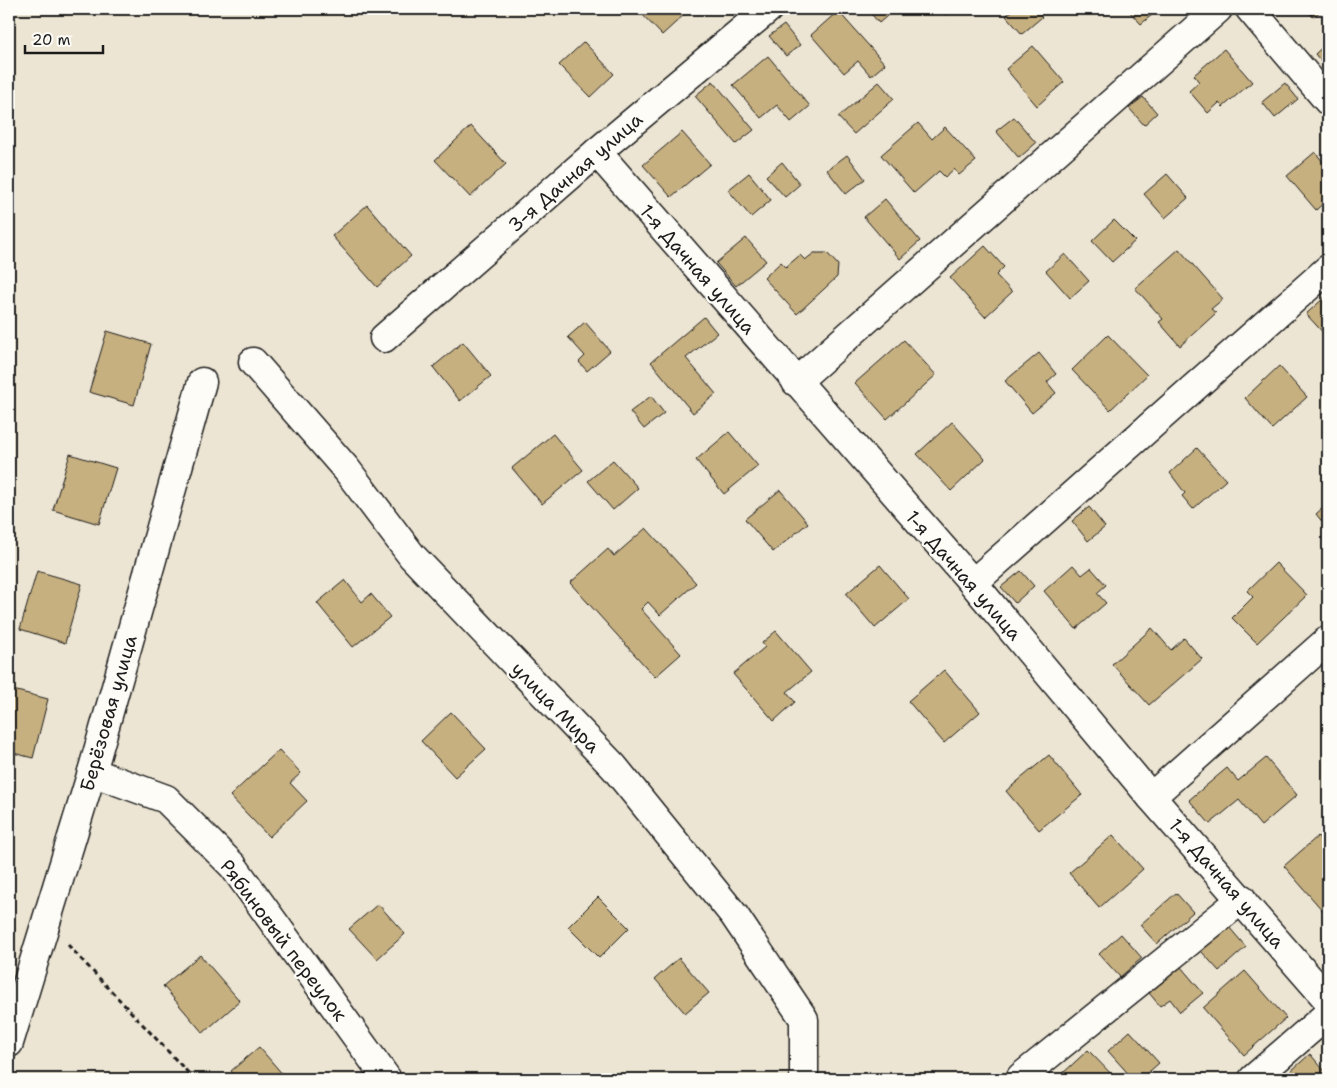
<svg xmlns="http://www.w3.org/2000/svg" width="1337" height="1088" font-family="'Shantell Sans',sans-serif">
<style>
.building{fill:#c7b07f;stroke:#1c1c1c}
.lines{fill:none;stroke-linecap:round;stroke-linejoin:round}
.minor-casing{stroke:#1c1c1c;stroke-width:31}
.path{stroke:#1c1c1c;stroke-width:3;stroke-dasharray:5 4;stroke-linecap:butt}
.minor{stroke:#fdfcf7;stroke-width:28}
.labels{text-anchor:middle;stroke-width:4.5;stroke-linejoin:round;paint-order:stroke}
.street-label{font-size:19px;fill:#1c1c1c;stroke:#fdfcf7}
</style>
<rect width="100%" height="100%" fill="#ede5d3"/>
<filter id="ink" filterUnits="userSpaceOnUse"><feTurbulence type="fractalNoise" baseFrequency=".02" numOctaves="2"/><feDisplacementMap in="SourceGraphic" scale="10" xChannelSelector="R" yChannelSelector="G"/><feConvolveMatrix kernelMatrix="1 2 1 2 8 2 1 2 1" color-interpolation-filters="sRGB"/></filter>
<g filter="url(#ink)">
<!-- building -->
<g class="building">
<path d="M637 9H683L686 13 662 35Z"/>
<path d="M867 9H895L879 23Z"/>
<path d="M939 9H952L945 15Z"/>
<path d="M1014 9H1035L1042 17 1022 34 1006 16Z"/>
<path d="M1127 9H1159L1141 24Z"/>
<path d="M1306 9H1323L1313 17Z"/>
<path d="M838 11 885 64 871 76 858 61 844 73 811 35Z"/>
<path d="M784 25 800 45 786 56 769 36Z"/>
<path d="M584 42 614 74 590 97 559 65Z"/>
<path d="M1328 42V70L1315 54Z"/>
<path d="M1033 46 1064 82 1037 106 1006 69Z"/>
<path d="M1224 49 1252 82 1223 107 1219 103 1208 113 1189 91 1199 82 1194 75Z"/>
<path d="M768 56 810 106 791 122 777 105 761 118 733 85Z"/>
<path d="M713 81 754 130 736 144 695 96Z"/>
<path d="M879 82 894 99 854 134 838 117Z"/>
<path d="M1285 83 1298 99 1275 118 1262 102Z"/>
<path d="M1143 97 1157 113 1144 125 1129 108Z"/>
<path d="M1014 117 1036 143 1019 158 996 131Z"/>
<path d="M918 123 932 139 945 127 976 161 959 175 954 169 945 177 939 171 914 193 881 155Z"/>
<path d="M471 126 506 164 470 197 435 160Z"/>
<path d="M682 132 710 164 671 197 643 165Z"/>
<path d="M1315 152 1328 168V199L1316 210 1287 176Z"/>
<path d="M847 155 865 179 846 194 827 170Z"/>
<path d="M782 162 800 184 785 197 766 176Z"/>
<path d="M749 173 771 200 751 217 728 190Z"/>
<path d="M1167 174 1188 198 1165 218 1144 194Z"/>
<path d="M885 199 920 241 900 259 864 217Z"/>
<path d="M367 205 411 256 377 287 332 236Z"/>
<path d="M1328 212V225L1322 218Z"/>
<path d="M1114 220 1135 241 1112 262 1092 241Z"/>
<path d="M746 238 766 261 736 286 716 263Z"/>
<path d="M985 246 1004 267 996 275 1012 292 985 317 950 278Z"/>
<path d="M1179 249 1223 299 1211 309 1216 313 1180 346 1159 322 1163 319 1135 288Z"/>
<path d="M814 253H827L838 265 837 277 797 314 764 278 781 262 786 267 800 255 805 260Z"/>
<path d="M1065 254 1089 281 1070 298 1046 271Z"/>
<path d="M1325 297 1328 301V338L1306 314Z"/>
<path d="M704 317 717 333 686 358 716 394 693 413 651 362Z"/>
<path d="M585 322 610 351 587 371 579 362 585 356 568 337Z"/>
<path d="M107 331 151 344 134 405 89 392Z"/>
<path d="M1108 335 1147 375 1110 410 1072 370Z"/>
<path d="M904 340 936 375 887 419 855 383Z"/>
<path d="M463 342 491 376 460 401 433 367Z"/>
<path d="M1039 353 1056 374 1047 382 1056 393 1032 413 1005 381Z"/>
<path d="M1279 366 1307 397 1272 429 1245 398Z"/>
<path d="M651 396 664 413 644 429 630 412Z"/>
<path d="M952 422 985 459 951 491 917 454Z"/>
<path d="M729 432 758 466 724 494 696 460Z"/>
<path d="M553 434 583 470 542 504 512 468Z"/>
<path d="M1197 448 1226 480 1193 509 1182 496 1185 493 1170 473Z"/>
<path d="M70 454 116 468 99 524 53 510Z"/>
<path d="M613 460 638 488 613 510 588 481Z"/>
<path d="M780 490 808 523 773 552 745 519Z"/>
<path d="M1328 503V529L1316 514Z"/>
<path d="M1089 507 1105 527 1088 541 1072 521Z"/>
<path d="M646 528 696 583 660 615 648 602 641 609 681 654 655 677 570 583 608 549 614 556Z"/>
<path d="M1276 563 1307 595 1257 643 1232 618 1253 597 1247 591Z"/>
<path d="M880 565 909 599 875 628 846 594Z"/>
<path d="M1073 565 1082 575 1091 568 1106 585 1097 593 1106 603 1076 629 1044 591Z"/>
<path d="M37 571 82 584 65 643 20 629Z"/>
<path d="M1021 571 1034 586 1015 603 1001 587Z"/>
<path d="M345 580 362 602 371 594 390 617 353 647 317 603Z"/>
<path d="M1152 628 1171 650 1184 638 1202 659 1149 705 1112 664Z"/>
<path d="M776 631 811 672 787 692 795 702 774 721 733 674 765 647 762 643Z"/>
<path d="M944 670 980 712 944 743 908 701Z"/>
<path d="M9 689 48 699 33 758 9 752Z"/>
<path d="M451 712 486 749 455 777 421 741Z"/>
<path d="M279 750 301 773 290 783 307 801 269 837 230 796Z"/>
<path d="M1049 755 1082 795 1039 830 1006 791Z"/>
<path d="M1266 758 1297 795 1261 826 1239 800 1210 824 1189 800 1227 768 1238 781Z"/>
<path d="M9 824 16 826 9 853Z"/>
<path d="M1113 835 1143 869 1099 908 1069 873Z"/>
<path d="M1318 836 1328 847V906L1323 911 1284 866Z"/>
<path d="M1176 893 1193 912 1157 944 1140 925Z"/>
<path d="M598 897 629 928 599 958 568 927Z"/>
<path d="M378 904 405 934 377 959 349 929Z"/>
<path d="M1229 927 1246 947 1219 971 1201 951Z"/>
<path d="M1121 934 1142 958 1120 977 1099 954Z"/>
<path d="M200 955 240 1001 203 1033 163 986Z"/>
<path d="M679 958 709 993 685 1013 655 979Z"/>
<path d="M1181 967 1203 993 1180 1012 1170 999 1160 1006 1149 993Z"/>
<path d="M1245 971 1286 1018 1244 1055 1203 1008Z"/>
<path d="M1130 1031 1159 1063 1141 1079H1133L1108 1051Z"/>
<path d="M259 1047 284 1076 280 1079H238L231 1071Z"/>
<path d="M1088 1050 1116 1079H1068L1062 1074Z"/>
<path d="M1310 1054 1328 1075V1079H1282Z"/>
</g>
<g class="lines">
<!-- minor casing -->
<g class="minor-casing">
<g id="minor">
<path d="M1250 9 1328 101"/>
<path d="M597 152 973 583 1151 797 1328 1000"/>
<path d="M384 338 597 152 768 9"/>
<path d="M253 362 347 470 412 556 614 767 734 915 804 1019V1079"/>
<path d="M796 382 1218 9"/>
<path d="M973 583 1328 269"/>
<path d="M92 772 166 799 233 866 387 1079"/>
<path d="M1151 797 1328 640"/>
<path d="M9 1043 92 772 202 382"/>
<path d="M1021 1077 1242 899"/>
<path d="M1253 1079 1328 1014"/>
</g>
</g>
<!-- path -->
<path class="path" d="M68 945 194 1079"/>
<!-- minor -->
<use href="#minor" class="minor"/>
</g>
</g>
<g class="labels">
<!-- street labels -->
<g class="street-label">
<text transform="translate(575 172) rotate(-41)" y="7">3-я Дачная улица</text>
<text transform="translate(698 269) rotate(49)" y="7">1-я Дачная улица</text>
<text transform="translate(964 575) rotate(49)" y="7">1-я Дачная улица</text>
<text transform="translate(556 707) rotate(46)" y="7">улица Мира</text>
<text transform="translate(108 713) rotate(-74)" y="7">Берёзовая улица</text>
<text transform="translate(1227 883) rotate(49)" y="7">1-я Дачная улица</text>
<text transform="translate(284 940) rotate(53)" y="7">Рябиновый переулок</text>
</g>
</g>
<!-- margin -->
<rect width="1337" height="1088" fill="none" stroke="#fdfcf7" stroke-width="30"/>
<rect x="15" y="15" width="1307" height="1058" fill="none" stroke="#1c1c1c" stroke-width="2" filter="url(#ink)"/>
<!-- scale -->
<path d="M25 45v8h78v-8" fill="none" stroke="#1c1c1c" stroke-width="2.5"/>
<text x="32" y="45" font-size="15" fill="#1c1c1c" stroke="#fdfcf7" stroke-width="4" paint-order="stroke">20 m</text>
</svg>
